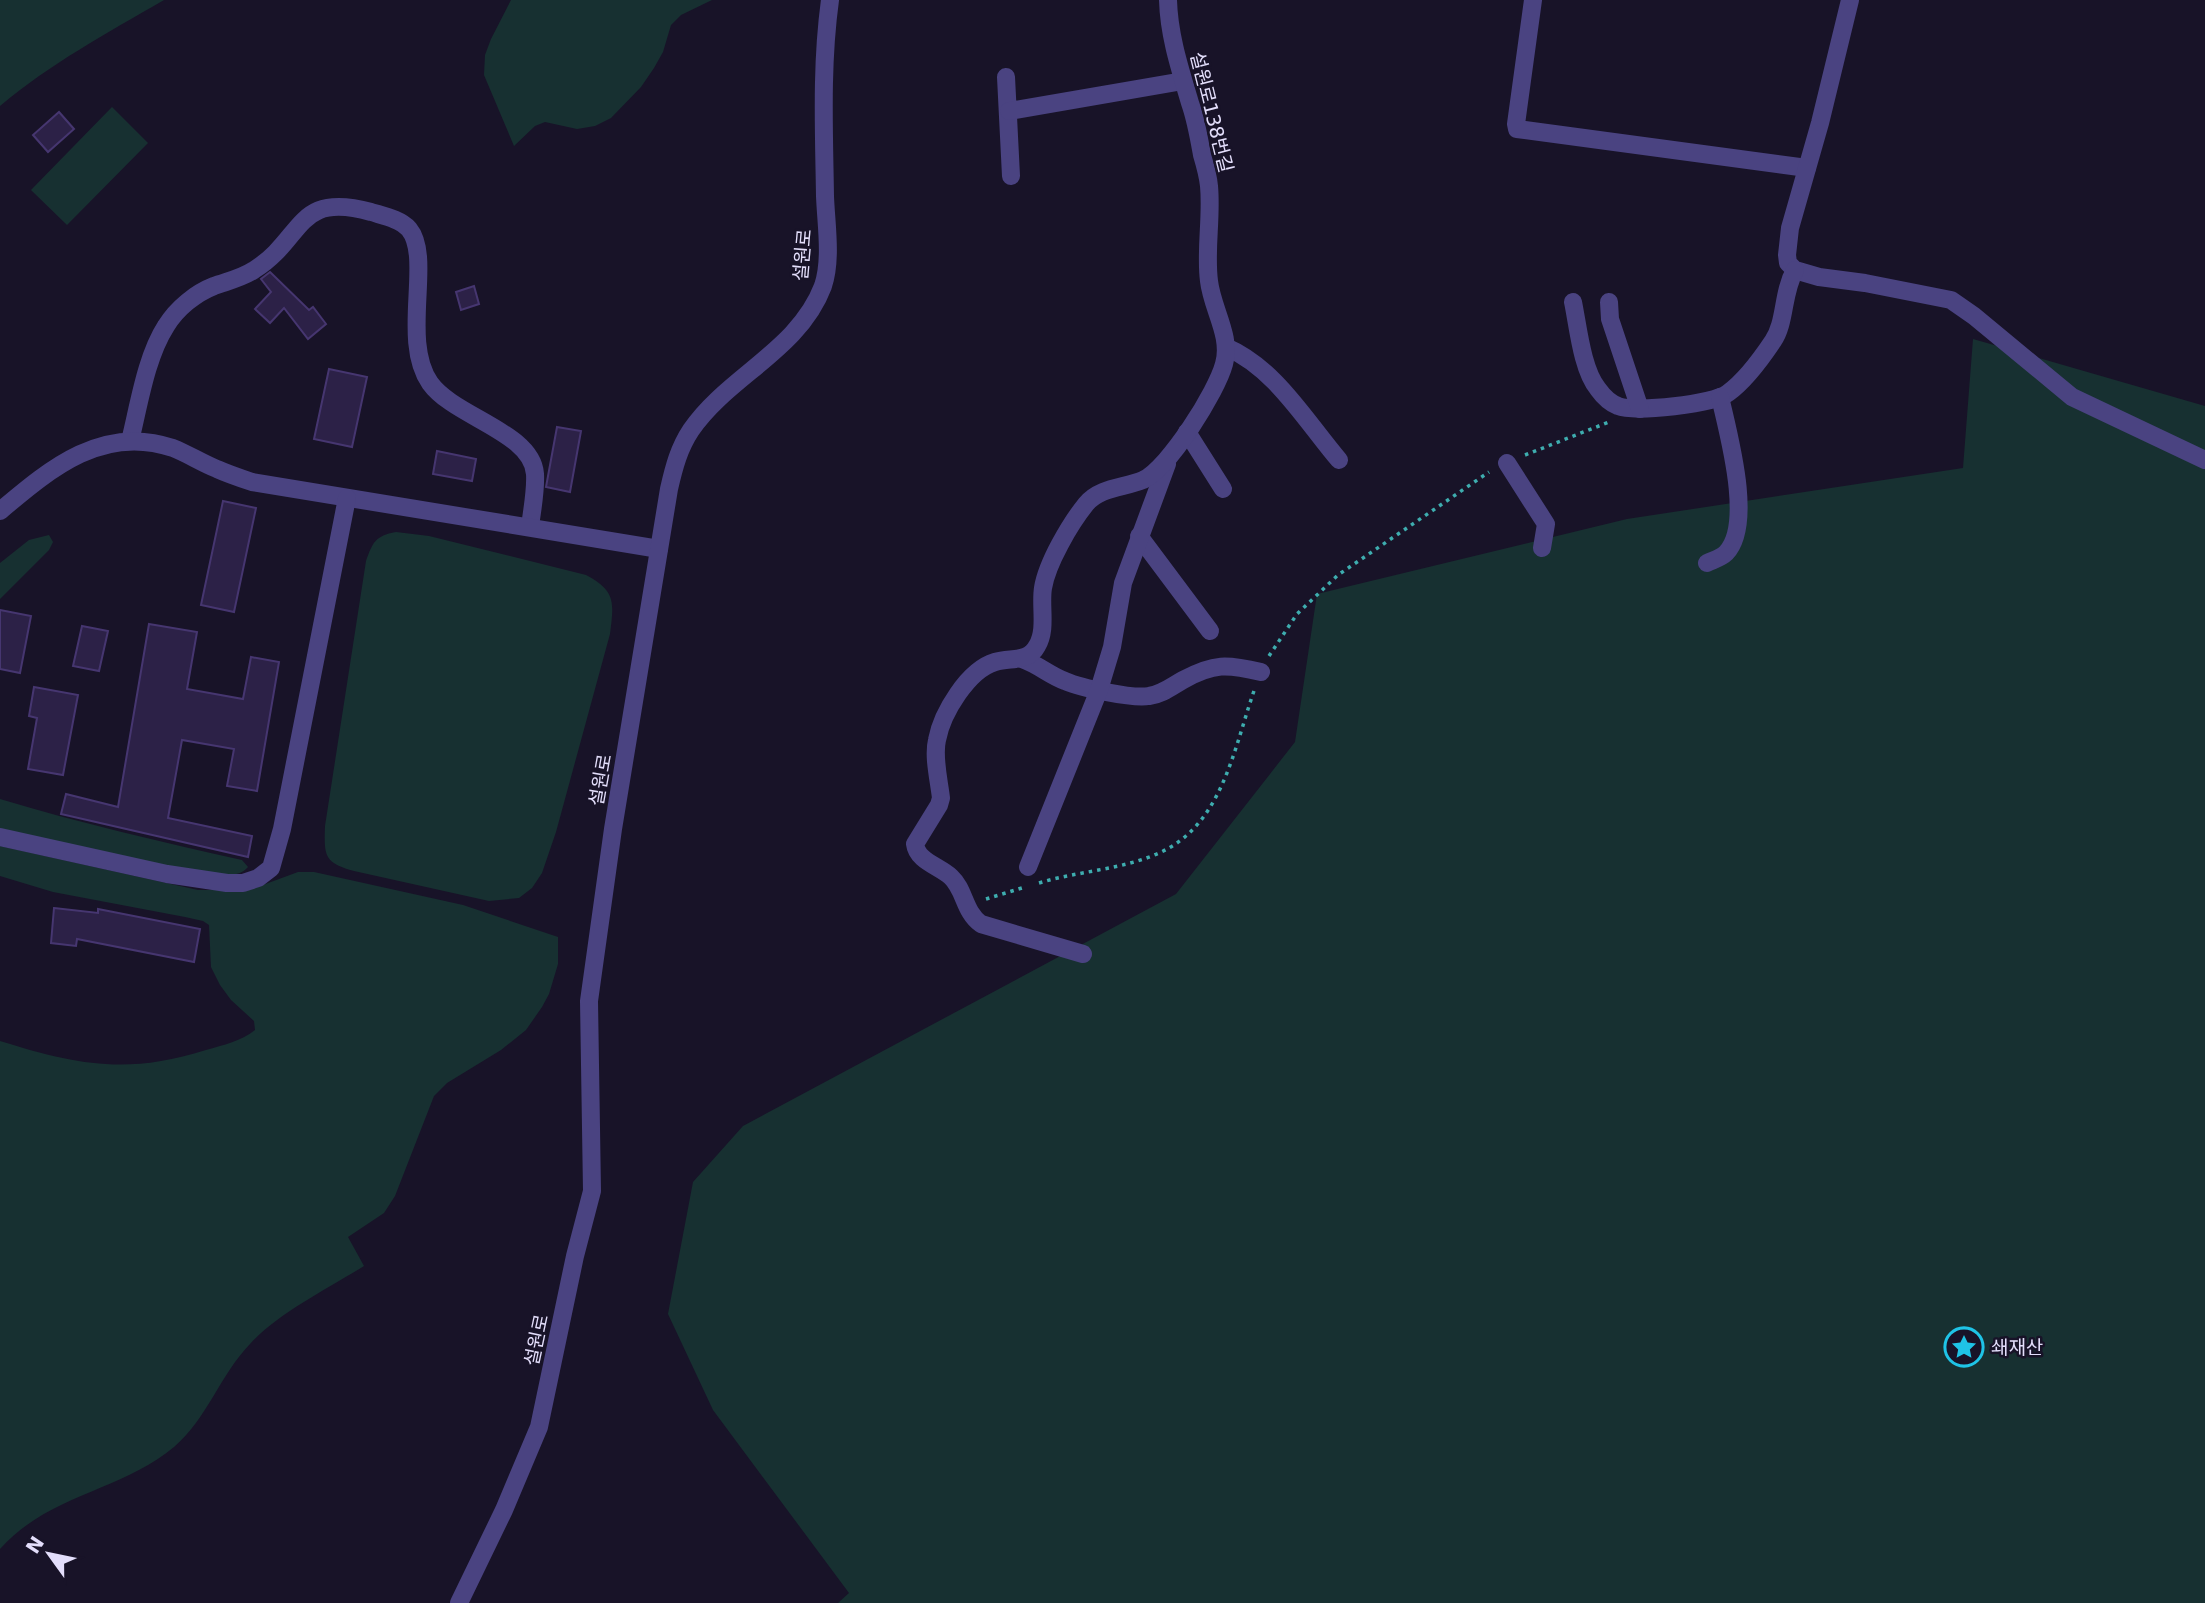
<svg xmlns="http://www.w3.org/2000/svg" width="2205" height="1603" font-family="'DejaVu Sans','Noto Sans KR',sans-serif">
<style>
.green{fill:#173031}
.building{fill:#2c2147;stroke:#463670;stroke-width:2}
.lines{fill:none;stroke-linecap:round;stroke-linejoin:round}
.path{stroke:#3eadaf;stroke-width:3.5;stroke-dasharray:3.5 5;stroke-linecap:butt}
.minor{stroke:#4a4381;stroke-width:18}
.labels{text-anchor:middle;stroke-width:5;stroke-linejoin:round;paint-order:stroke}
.street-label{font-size:19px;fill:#e3defb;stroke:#181328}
.poi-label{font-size:19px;fill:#e3defb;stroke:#181328;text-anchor:start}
</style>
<rect width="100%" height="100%" fill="#181328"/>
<!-- green -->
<g class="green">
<path d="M0 0H164C107 33 50 64 0 106Z"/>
<path d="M511 0H712L681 15 671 25 663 52 654 68 641 87 611 118 595 126 577 129 545 122 535 126 514 146 484 75 485 55 491 39Z"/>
<path d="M112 107 148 143 67 225 31 190Z"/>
<path d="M1973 339 2205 406V1603H838L849 1593 713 1410 668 1314 693 1182 743 1126 1176 894 1295 742 1317 594 1627 519 1963 468Z"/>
<path d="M396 532 429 536 586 575C616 591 614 602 610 634L556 832 542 873 532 888 519 898 489 901 354 871C324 863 324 856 325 826L366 561C373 542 375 536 396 532Z"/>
<path d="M49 535 53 542 49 550 0 599V563L29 540Z"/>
<path d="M0 799C80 823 161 842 242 860L248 867C238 879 217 875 203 874L0 830Z"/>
<path d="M0 846 198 890H249L298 872H314L463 905 558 937V964L549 994 542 1007 526 1030 501 1050 447 1083 434 1096 395 1196 384 1213 348 1237 364 1266C329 1288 278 1313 250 1344 220 1375 207 1419 174 1447 122 1491 49 1494 0 1549V1041C77 1065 127 1075 206 1050 223 1045 242 1041 255 1030L254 1021 231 1000 220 985 211 967 209 925 203 921 185 917 53 892 0 876Z"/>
</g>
<!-- building -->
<g class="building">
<path d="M59 112 74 129 48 152 33 135Z"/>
<path d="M270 272 309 310 313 307 326 324 308 339 284 308 270 323 255 309 271 292 261 279Z"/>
<path d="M474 286 479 304 461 310 456 292Z"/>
<path d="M329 369 367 377 352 447 314 439Z"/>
<path d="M557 427 581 431 570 492 546 487Z"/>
<path d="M437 451 476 459 472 481 433 474Z"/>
<path d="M223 501 256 508 234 612 201 605Z"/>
<path d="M0 610 31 616 20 673 0 669Z"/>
<path d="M149 624 197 632 187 689 243 699 251 657 279 662 257 791 227 786 234 749 182 740 168 818 252 836 248 857 61 814 66 794 118 807Z"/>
<path d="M82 626 108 631 99 671 73 666Z"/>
<path d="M34 687 78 695 63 775 28 769 37 718 29 716Z"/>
<path d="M54 908 98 913V909L200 929 194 962 77 939 76 946 51 943Z"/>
</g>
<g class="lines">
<!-- path -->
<g class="path">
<path d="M1525 455 1609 422"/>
<path d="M1269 656 1297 614 1338 575 1489 472"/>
<path d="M1039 883C1078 871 1121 870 1159 853 1223 825 1234 747 1255 688"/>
<path d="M986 899 1025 887"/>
</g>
<!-- minor -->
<g class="minor">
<path d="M1533 0 1516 124 1517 129 1807 168"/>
<path d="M1850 0 1820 123 1790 228 1787 255 1788 263 1795 270 1819 277 1865 283 1951 300 1974 316 2072 397 2205 460"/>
<path d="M1006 77 1011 176"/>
<path d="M1009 111 1183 81"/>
<path d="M1573 302C1578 326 1582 370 1598 389 1603 396 1610 403 1618 406 1635 413 1714 404 1728 393 1746 380 1761 359 1773 341 1786 322 1782 293 1795 270"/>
<path d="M1609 302 1610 319 1640 409"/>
<path d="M1226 347C1275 368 1305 420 1339 460"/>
<path d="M1187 432 1223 489"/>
<path d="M130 441C139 405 146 357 166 326 177 308 196 293 214 286 228 281 242 278 254 270 305 238 295 191 371 212 384 216 400 219 409 229 433 258 400 340 430 383 454 417 532 432 535 474 536 491 532 510 530 527"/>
<path d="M1507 463 1546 524 1542 548"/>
<path d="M0 511C50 469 102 424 173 448 188 454 202 463 217 469 228 474 240 478 252 482L659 549"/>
<path d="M1139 536 1210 631"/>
<path d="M1707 563C1713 560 1721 558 1726 553 1754 524 1728 433 1720 397"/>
<path d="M1022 659C1039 665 1049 675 1065 681 1081 688 1133 699 1149 696 1163 694 1172 686 1183 680 1214 663 1227 664 1261 672"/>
<path d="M0 837 167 874 227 883H243L258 878 271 868 282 829 347 498"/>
<path d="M1028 867 1099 690 1112 647 1123 583 1167 464"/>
<path d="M1083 954 981 924C964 912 965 890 951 877 939 866 917 861 915 844L939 805 941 798C939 780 933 757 937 740 942 713 968 670 995 662 1011 657 1028 663 1037 646 1047 630 1040 606 1043 588 1047 563 1070 524 1086 504 1100 487 1124 488 1143 480 1169 468 1217 391 1224 364 1232 336 1212 309 1209 281 1205 250 1212 217 1209 186 1208 176 1205 165 1202 155 1199 138 1196 120 1190 103 1180 69 1169 36 1168 0"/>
<path d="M459 1603 504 1510 539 1427 575 1256 592 1191 589 1001 613 829 669 489C674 467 679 448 691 430 728 376 799 350 823 286 832 259 826 224 825 196 824 130 821 66 830 0"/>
</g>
</g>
<!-- icons -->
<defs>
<g id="sight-ring" transform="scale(2.0125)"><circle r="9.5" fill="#181328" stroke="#1fc3e6" stroke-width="1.5"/><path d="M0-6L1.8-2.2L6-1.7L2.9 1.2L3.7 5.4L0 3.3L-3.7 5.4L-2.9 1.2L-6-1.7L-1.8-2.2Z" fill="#1fc3e6"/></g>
</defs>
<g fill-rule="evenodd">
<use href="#sight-ring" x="1964" y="1347"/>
</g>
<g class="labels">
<!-- street labels -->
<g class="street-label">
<text transform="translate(1212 112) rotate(76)" y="7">설원로138번길</text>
<text transform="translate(802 255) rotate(-85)" y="7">설원로</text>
<text transform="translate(600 780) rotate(-80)" y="7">설원로</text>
<text transform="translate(536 1340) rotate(-78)" y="7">설원로</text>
</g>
<!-- poi labels -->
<g class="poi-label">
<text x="1991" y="1354">쇄재산</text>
</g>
</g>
<!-- north arrow -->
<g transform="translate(49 1554) rotate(303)" stroke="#181328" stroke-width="5" paint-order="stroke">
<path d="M0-5L12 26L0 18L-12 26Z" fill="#e3defb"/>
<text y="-10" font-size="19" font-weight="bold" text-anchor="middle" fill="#e3defb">N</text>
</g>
</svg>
